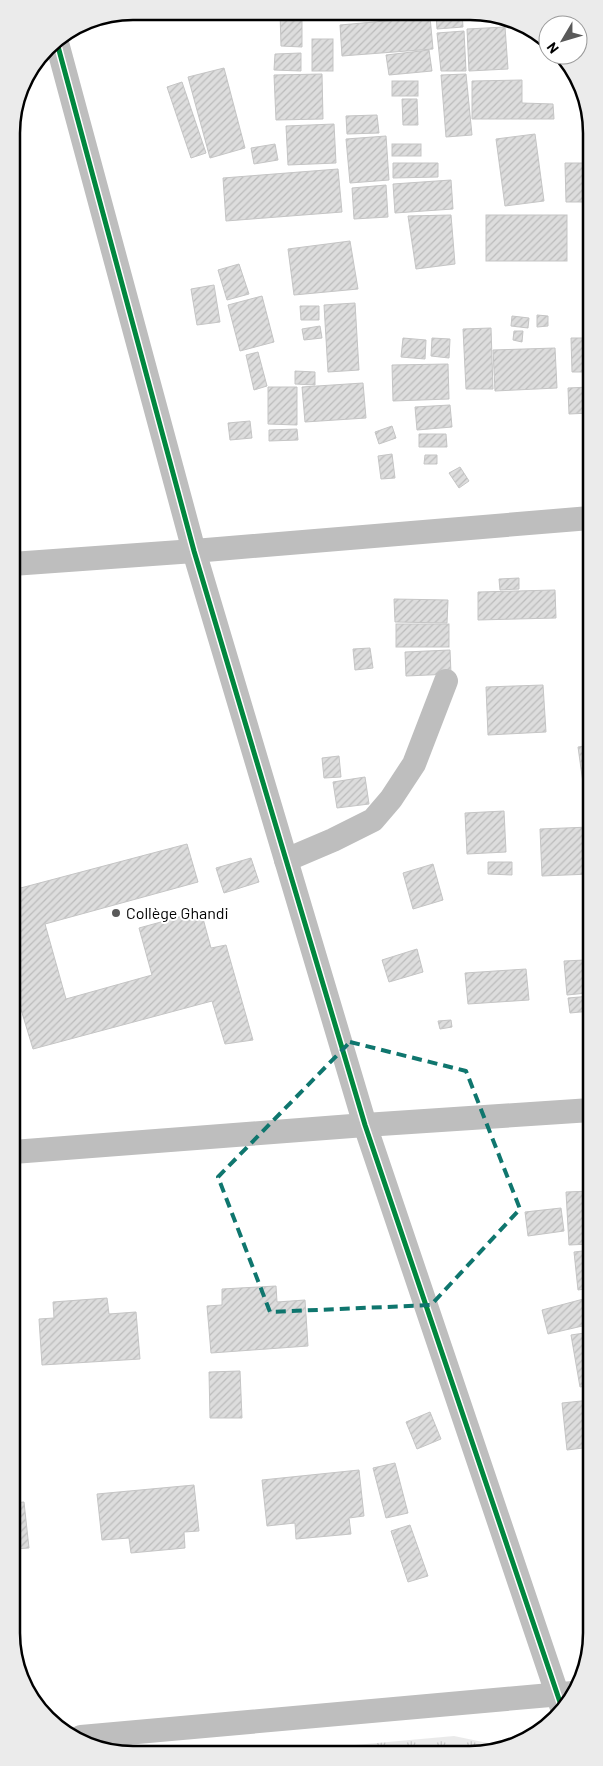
<svg xmlns="http://www.w3.org/2000/svg" width="603" height="1766" font-family="Barlow,sans-serif">
<style>
.grass{fill:url(#grass-tufts)}
.building{fill:url(#building-hatch);stroke:#c5c5c5}
.lines{fill:none;stroke-linecap:round;stroke-linejoin:round}
.street{stroke:#bebebe;stroke-width:24}
.cycleway-casing{stroke:#fff;stroke-width:8}
.cycleway{stroke:#00873e;stroke-width:5}
.marked{fill:none;stroke:#0f766e;stroke-width:4;stroke-dasharray:10 6;stroke-linejoin:round}
.poi-dot{fill:#595959;stroke:#fff;stroke-width:2}
.labels{text-anchor:middle;stroke-width:4;stroke-linejoin:round;paint-order:stroke}
.poi-label{font-size:16px;fill:#000;stroke:#fff;text-anchor:start}
.rim{fill:none;stroke:#000;stroke-width:2.5}
</style>
<defs>
<pattern id="grass-tufts" width="24" height="20" patternUnits="userSpaceOnUse" patternTransform="scale(1.25)"><rect width="24" height="20" fill="#eaeaea"/><path d="M3 7l-1-3M5 7V3M7 7l1-3M15 17l-1-3M17 17v-4M19 17l1-3" fill="none" stroke="#c7c7c7"/></pattern>
<pattern id="building-hatch" width="6" height="6" patternUnits="userSpaceOnUse" patternTransform="scale(1.25)"><rect width="6" height="6" fill="#ddd"/><path d="M-1 1l2-2M0 6l6-6M5 7l2-2" fill="none" stroke="#bcbcbc"/></pattern>
</defs>
<rect width="100%" height="100%" fill="#fff"/>
<!-- grass -->
<path class="grass" d="M454 1736 507 1747 494 1752H278Z"/>
<!-- building -->
<g class="building">
<path d="M280 12H302V47L281 46Z"/>
<path d="M462 13 463 27 437 29 436 14Z"/>
<path d="M430 17 433 49 342 56 340 25Z"/>
<path d="M505 27 508 69 469 71 467 29Z"/>
<path d="M464 31 466 71H441L437 33Z"/>
<rect x="312" y="39" width="21" height="32"/>
<path d="M429 50 432 71 389 75 386 55Z"/>
<path d="M301 53V71L274 70 275 54Z"/>
<path d="M224 68 245 148 210 158 188 77Z"/>
<path d="M322 74 323 119 276 120 274 75Z"/>
<path d="M466 74 472 135 446 137 441 75Z"/>
<path d="M522 80V103L553 104 554 119H472V81Z"/>
<rect x="392" y="81" width="26" height="15"/>
<path d="M182 82 206 153 191 158 167 87Z"/>
<path d="M402 99H417L418 125H403Z"/>
<path d="M377 115 379 133 347 134 346 116Z"/>
<path d="M334 124 336 163 288 165 286 126Z"/>
<path d="M535 134 544 201 505 206 496 139Z"/>
<path d="M386 136 389 180 350 183 346 139Z"/>
<path d="M275 144 278 160 254 164 251 148Z"/>
<rect x="392" y="144" width="29" height="12"/>
<path d="M393 163H438V177L393 178Z"/>
<path d="M565 163H589V202H566Z"/>
<path d="M338 169 342 212 226 221 223 178Z"/>
<path d="M451 180 453 209 395 213 393 184Z"/>
<path d="M386 185 388 217 354 219 352 188Z"/>
<path d="M451 215 455 264 416 269 408 216Z"/>
<rect x="486" y="215" width="81" height="46"/>
<path d="M350 241 358 289 294 295 288 249Z"/>
<path d="M239 264 249 294 227 300 218 270Z"/>
<path d="M214 285 220 322 197 325 191 289Z"/>
<path d="M262 296 274 342 240 351 228 305Z"/>
<path d="M355 303 359 370 328 372 324 305Z"/>
<path d="M300 306H319V320H301Z"/>
<path d="M537 315 548 316V326L537 327Z"/>
<path d="M512 316 529 318 528 328 511 326Z"/>
<path d="M320 326 322 338 304 340 302 329Z"/>
<path d="M491 328 493 389H466L463 329Z"/>
<path d="M514 331H523L522 342 513 340Z"/>
<path d="M403 338 426 340 425 359 401 357Z"/>
<path d="M432 338 450 339 449 358 431 356Z"/>
<path d="M571 338H590V372H572Z"/>
<path d="M555 348 557 388 495 391 493 350Z"/>
<path d="M258 352 267 386 254 390 246 355Z"/>
<path d="M448 364 449 399 393 401 392 365Z"/>
<path d="M295 371 315 372V385L295 384Z"/>
<path d="M363 383 366 418 305 422 302 387Z"/>
<path d="M268 387H297V425L268 424Z"/>
<path d="M590 387V413L569 414 568 388Z"/>
<path d="M450 405 452 427 417 430 415 407Z"/>
<path d="M250 421 252 438 230 440 228 423Z"/>
<path d="M392 426 396 438 379 444 375 432Z"/>
<path d="M297 429 298 440 269 441V430Z"/>
<path d="M419 434H446L447 447H419Z"/>
<path d="M392 454 395 478 381 479 378 456Z"/>
<path d="M425 455H437V464H424Z"/>
<path d="M460 467 469 481 459 488 449 473Z"/>
<path d="M519 578V589L500 590 499 579Z"/>
<path d="M588 582H590V615H589Z"/>
<path d="M555 590 556 618 478 620V592Z"/>
<path d="M394 599 448 600 447 623 395 622Z"/>
<rect x="396" y="624" width="53" height="23"/>
<path d="M370 648 373 668 355 670 353 649Z"/>
<path d="M450 650 451 674 406 676 405 652Z"/>
<path d="M543 685 546 732 488 735 486 687Z"/>
<path d="M590 745V796L585 797 578 747Z"/>
<path d="M339 756 341 777 324 778 322 758Z"/>
<path d="M365 777 369 804 337 808 333 782Z"/>
<path d="M504 811 506 852 467 854 465 813Z"/>
<path d="M590 827V874L542 876 540 829Z"/>
<path d="M187 844 198 882 45 924 66 999 152 975 139 928 201 911 211 948 226 945 253 1040 225 1044 212 1001 33 1049 13 983V890Z"/>
<path d="M251 858 259 882 224 893 216 868Z"/>
<path d="M488 862H512V875L488 874Z"/>
<path d="M433 864 443 900 413 909 403 873Z"/>
<path d="M417 949 423 972 389 982 382 960Z"/>
<path d="M585 960 587 993 567 995 564 961Z"/>
<path d="M526 969 529 1000 468 1004 465 973Z"/>
<path d="M591 996V1011L570 1013 568 998Z"/>
<path d="M451 1020 452 1027 440 1029 438 1021Z"/>
<path d="M591 1191V1244L569 1245 566 1192Z"/>
<path d="M561 1208 564 1231 528 1236 525 1212Z"/>
<path d="M591 1250V1288L578 1290 574 1252Z"/>
<path d="M276 1286 277 1302 305 1300 308 1346 211 1353 207 1306 222 1305V1289Z"/>
<path d="M591 1297V1324L548 1334 542 1310Z"/>
<path d="M107 1298 109 1314 136 1312 140 1359 42 1365 39 1319 54 1318 53 1302Z"/>
<path d="M591 1332V1385L580 1387 571 1335Z"/>
<path d="M240 1371 242 1418H210L209 1372Z"/>
<path d="M591 1400V1447L567 1450 562 1403Z"/>
<path d="M430 1412 441 1439 417 1449 406 1422Z"/>
<path d="M395 1463 408 1513 386 1518 373 1468Z"/>
<path d="M359 1470 364 1516 349 1518 351 1534 296 1539 295 1523 267 1526 262 1480Z"/>
<path d="M194 1485 199 1531 184 1532 185 1548 131 1553 129 1538 102 1540 97 1494Z"/>
<path d="M24 1502 29 1548 14 1549 16 1566H14L13 1503Z"/>
<path d="M410 1525 428 1576 408 1582 391 1531Z"/>
</g>
<g class="lines">
<!-- street -->
<g class="street">
<path d="M56 39 194 551 365 1125 563 1711"/>
<path d="M12 564 194 551 590 518"/>
<path d="M286 860 333 840 373 820 391 799 414 764 446 681"/>
<path d="M13 1152 365 1125 591 1110"/>
<path d="M81 1737 573 1693"/>
</g>
<!-- cycleway casing -->
<g class="cycleway-casing">
<path id="cycleway" d="M56 39 194 551 365 1125 563 1711"/>
</g>
<!-- cycleway -->
<use href="#cycleway" class="cycleway"/>
</g>
<!-- marked area -->
<path class="marked" d="M350 1042 466 1071 520 1209 431 1305 270 1312 218 1177Z"/>
<!-- markers -->
<circle class="poi-dot" cx="116" cy="913" r="5"/>
<g class="labels">
<!-- poi labels -->
<g class="poi-label">
<text x="126" y="919">Collège Ghandi</text>
</g>
</g>
<!-- crop -->
<path d="M0 0H603V1766H0ZM133 20H470A113 113 0 0 1 583 133V1633A113 113 0 0 1 470 1746H133A113 113 0 0 1 20 1633V133A113 113 0 0 1 133 20Z" fill="#ebebeb" fill-rule="evenodd"/>
<path class="rim" d="M133 20H470A113 113 0 0 1 583 133V1633A113 113 0 0 1 470 1746H133A113 113 0 0 1 20 1633V133A113 113 0 0 1 133 20Z"/>
<!-- north arrow -->
<g transform="translate(563 40) rotate(232)"><circle r="24" fill="#ffffff" stroke="#999999"/>
<path d="M0-4L9 19L0 12L-9 19Z" fill="#595959"/>
<text y="-8" font-size="14" font-weight="bold" text-anchor="middle" fill="#000000">N</text>
</g>
</svg>
